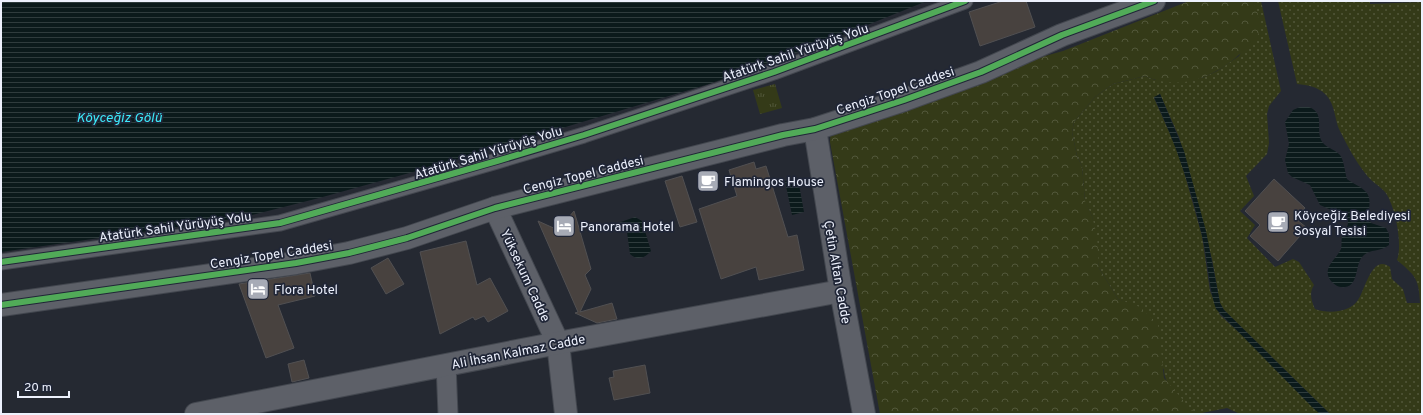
<svg xmlns="http://www.w3.org/2000/svg" width="1423" height="415" font-family="Overpass,sans-serif">
<style>
.grass{fill:url(#grass-dots)}
.forest{fill:url(#forest-crowns)}
.park{fill:url(#park-tufts)}
.water{fill:url(#water-rules)}
.building{fill:#48423f;stroke:#515052}
.lines{fill:none;stroke-linecap:round;stroke-linejoin:round}
.pedestrian-casing{stroke:#43474f;stroke-width:17}
.minor-casing{stroke:#43474f;stroke-width:21}
.tertiary-casing{stroke:#43474f;stroke-width:24}
.pedestrian{stroke:#5d6068;stroke-width:15}
.minor{stroke:#5d6068;stroke-width:19}
.tertiary{stroke:#5d6068;stroke-width:22}
.cycleway-casing{stroke:#202637;stroke-width:8}
.cycleway{stroke:#51ab58;stroke-width:6}
.labels{text-anchor:middle;stroke-width:3.5;stroke-linejoin:round;paint-order:stroke}
.street-label{font-size:13px;fill:#edf1fd;stroke:#202637}
.poi-label{font-size:13px;fill:#edf1fd;stroke:#202637;text-anchor:start}
.water-label{font-size:14px;font-style:italic;fill:#3deafa;stroke:#202637}
</style>
<defs>
<pattern id="grass-dots" width="8" height="8" patternUnits="userSpaceOnUse"><rect width="8" height="8" fill="#343a18"/><path d="M2 2h.1M6 6h.1" fill="none" stroke="#52573a" stroke-width="1.8" stroke-linecap="round"/></pattern>
<pattern id="forest-crowns" width="20" height="18" patternUnits="userSpaceOnUse"><rect width="20" height="18" fill="#343a18"/><path d="M2 6a3 3 0 1 1 6 0M12 15a3 3 0 1 1 6 0" fill="none" stroke="#52573a"/></pattern>
<pattern id="park-tufts" width="24" height="20" patternUnits="userSpaceOnUse"><rect width="24" height="20" fill="#343a18"/><path d="M3 7l-1-3M5 7V3M7 7l1-3M15 17l-1-3M17 17v-4M19 17l1-3" fill="none" stroke="#52573a"/></pattern>
<pattern id="water-rules" width="6" height="5" patternUnits="userSpaceOnUse"><rect width="6" height="5" fill="#0b1a1b"/><path d="M0 2.5h6" fill="none" stroke="#2f3c3d"/></pattern>
</defs>
<rect width="100%" height="100%" fill="#252932"/>
<!-- grass -->
<path class="grass" d="M1253 1H1261L1281 91 1269 106 1267 114 1269 143 1267 154 1246 176 1254 196 1240 211 1255 225 1247 238 1275 267 1293 259 1299 262 1314 285C1309 293 1311 300 1315 309 1328 314 1349 313 1358 300 1365 290 1372 253 1390 267L1392 279 1403 289 1407 303H1420C1419 277 1414 275 1397 260 1403 244 1395 205 1385 192 1379 185 1370 181 1365 173 1356 162 1347 145 1340 131 1334 119 1336 105 1325 94 1318 87 1308 85 1297 84L1278 1H1370V4L1422 2V414H1330L1224 310 1220 303 1212 259 1179 137 1160 94 1154 98 1179 154 1202 236 1210 291 1220 315 1245 338 1320 414H1240L1227 408 1197 414C1184 404 1164 387 1164 370L1127 303 1118 299 1099 268 1092 216 1085 202 1082 166 1077 156 1072 132 1074 122 1095 97 1113 84 1145 76 1155 80 1202 78 1217 71 1239 56 1258 17Z"/>
<!-- forest -->
<path class="forest" d="M1189 1H1253C1256 9 1261 19 1260 28 1259 38 1249 46 1242 52 1216 77 1180 92 1145 76L1113 84 1095 97 1074 122 1072 132 1077 156 1082 166 1085 201 1092 216 1097 236 1099 268 1118 299 1140 307 1158 324 1164 378 1189 407 1197 414H880L830 142 831 125 976 75 1063 51Z"/>
<!-- park -->
<path class="park" d="M775 84 782 108 760 114 753 90Z"/>
<!-- water -->
<g class="water">
<path d="M1 1H927L815 46 709 84 449 162 319 198 240 218 1 252Z"/>
<path d="M1160 94 1184 151 1206 231 1220 303 1224 310 1330 414H1320L1312 407 1216 309C1208 285 1208 260 1202 236 1191 188 1175 142 1154 97Z"/>
<path d="M1300 107H1309C1324 113 1317 125 1320 137 1323 148 1334 148 1340 155 1344 160 1345 173 1347 179 1353 184 1361 186 1366 192 1374 201 1365 213 1371 223L1386 228 1389 234V245C1380 252 1370 249 1364 255 1354 263 1360 285 1345 287 1339 288 1335 285 1331 281 1321 268 1336 260 1341 249 1342 245 1341 241 1342 237 1345 228 1350 227 1347 217L1320 205 1310 185 1292 177 1288 173 1285 160 1289 144 1285 122 1293 110Z"/>
<path d="M798 179 804 212 792 215 785 181Z"/>
<path d="M635 217 642 221 651 251C645 258 637 261 630 254L627 232 621 231 618 223Z"/>
</g>
<!-- building -->
<g class="building">
<path d="M1003 1H1026L1035 27 980 46 969 12Z"/>
<path d="M754 162 756 169 766 166 788 237 797 235 804 270 759 280 756 267 721 279 699 209 737 196 729 170Z"/>
<path d="M682 176 697 222 680 227 665 181Z"/>
<path d="M1274 179 1305 208 1296 219 1307 228 1278 261 1250 236 1260 225 1245 211Z"/>
<path d="M574 211 591 269 585 275 591 289 580 312 612 303 617 319 597 323 575 313 578 312 538 221 558 230Z"/>
<path d="M466 241 477 285 490 278 508 311 488 322 484 316 475 320 473 317 440 334 420 252Z"/>
<path d="M388 258 404 284 386 294 371 268Z"/>
<path d="M310 273 315 296 278 305 294 348 266 358 239 284Z"/>
<path d="M304 360 309 378 292 382 288 364Z"/>
<path d="M645 365 650 393 614 400 609 378 614 377 613 371Z"/>
</g>
<g class="lines">
<!-- pedestrian casing -->
<g class="pedestrian-casing">
<path id="pedestrian" d="M1 262 280 223 497 161 584 135 774 72 965 1"/>
</g>
<!-- minor casing -->
<g class="minor-casing">
<path id="minor" d="M446 364 448 414"/>
</g>
<!-- tertiary casing -->
<g class="tertiary-casing">
<g id="tertiary">
<path d="M815 129 841 291 864 414"/>
<path d="M495 208 558 343 566 414"/>
<path d="M1 305 296 263 349 253 407 238 495 208 783 135 815 129 904 100 981 72 1062 35 1154 1"/>
<path d="M196 414 558 343 841 291"/>
</g>
</g>
<!-- pedestrian -->
<use href="#pedestrian" class="pedestrian"/>
<!-- minor -->
<use href="#minor" class="minor"/>
<!-- tertiary -->
<use href="#tertiary" class="tertiary"/>
<!-- cycleway casing -->
<g class="cycleway-casing">
<g id="cycleway">
<path d="M1 262 280 223 497 161 584 135 774 72 965 1"/>
<path d="M1 305 296 263 349 253 407 238 495 208 783 135 815 129 904 100 981 72 1062 35 1154 1"/>
</g>
</g>
<!-- cycleway -->
<use href="#cycleway" class="cycleway"/>
</g>
<!-- icons -->
<defs>
<g id="cafe-square" transform="scale(1.15)"><rect x="-9" y="-9" width="18" height="18" rx="4" fill="#a7abb6" stroke="#202637"/><path d="M-5.5-4.5H6V0H3Q3 3.5 0 3.5H-2.5Q-5.5 3.5-5.5 0ZM3-3.2v2h1.7v-2ZM-6 4.5H4V6H-6Z" fill="#fff"/></g>
<g id="hotel-square" transform="scale(1.15)"><rect x="-9" y="-9" width="18" height="18" rx="4" fill="#a7abb6" stroke="#202637"/><path d="M-6-4.5h1.5V1H6V5H4.5V3h-9V5H-6ZM-4 0a1.8 1.8 0 1 1 3.6 0ZM.5 0V-2.5h3Q6-2.5 6 0Z" fill="#fff"/></g>
</defs>
<g fill-rule="evenodd">
<use href="#cafe-square" x="708" y="181"/>
<use href="#cafe-square" x="1278" y="222"/>
<use href="#hotel-square" x="564" y="226"/>
<use href="#hotel-square" x="258" y="289"/>
</g>
<g class="labels">
<!-- street labels -->
<g class="street-label">
<text transform="translate(795 52) rotate(-19)" y="5">Atatürk Sahil Yürüyüş Yolu</text>
<text transform="translate(895 90) rotate(-19)" y="5">Cengiz Topel Caddesi</text>
<text transform="translate(488 152) rotate(-17)" y="5">Atatürk Sahil Yürüyüş Yolu</text>
<text transform="translate(583 174) rotate(-14)" y="5">Cengiz Topel Caddesi</text>
<text transform="translate(175 226) rotate(-8)" y="5">Atatürk Sahil Yürüyüş Yolu</text>
<text transform="translate(271 254) rotate(-9)" y="5">Cengiz Topel Caddesi</text>
<text transform="translate(838 272) rotate(80)" y="5">Çetin Altan Cadde</text>
<text transform="translate(526 275) rotate(65)" y="5">Yüksekum Cadde</text>
<text transform="translate(518 351) rotate(-11)" y="5">Ali İhsan Kalmaz Cadde</text>
</g>
<!-- poi labels -->
<g class="poi-label">
<text x="724" y="186">Flamingos House</text>
<text x="1294" y="220">Köyceğiz Belediyesi<tspan x="1294" dy="15">Sosyal Tesisi</tspan></text>
<text x="580" y="231">Panorama Hotel</text>
<text x="274" y="294">Flora Hotel</text>
</g>
<!-- water labels -->
<g class="water-label">
<text x="119" y="122">Köyceğiz Gölü</text>
</g>
</g>
<!-- border -->
<rect width="1423" height="415" fill="none" stroke="#edf1fd" stroke-width="4"/>
<!-- scale -->
<path d="M18 391v6h51v-6" fill="none" stroke="#edf1fd" stroke-width="2"/>
<text x="24" y="391" font-size="12" fill="#edf1fd" stroke="#202637" stroke-width="3" paint-order="stroke">20 m</text>
</svg>
